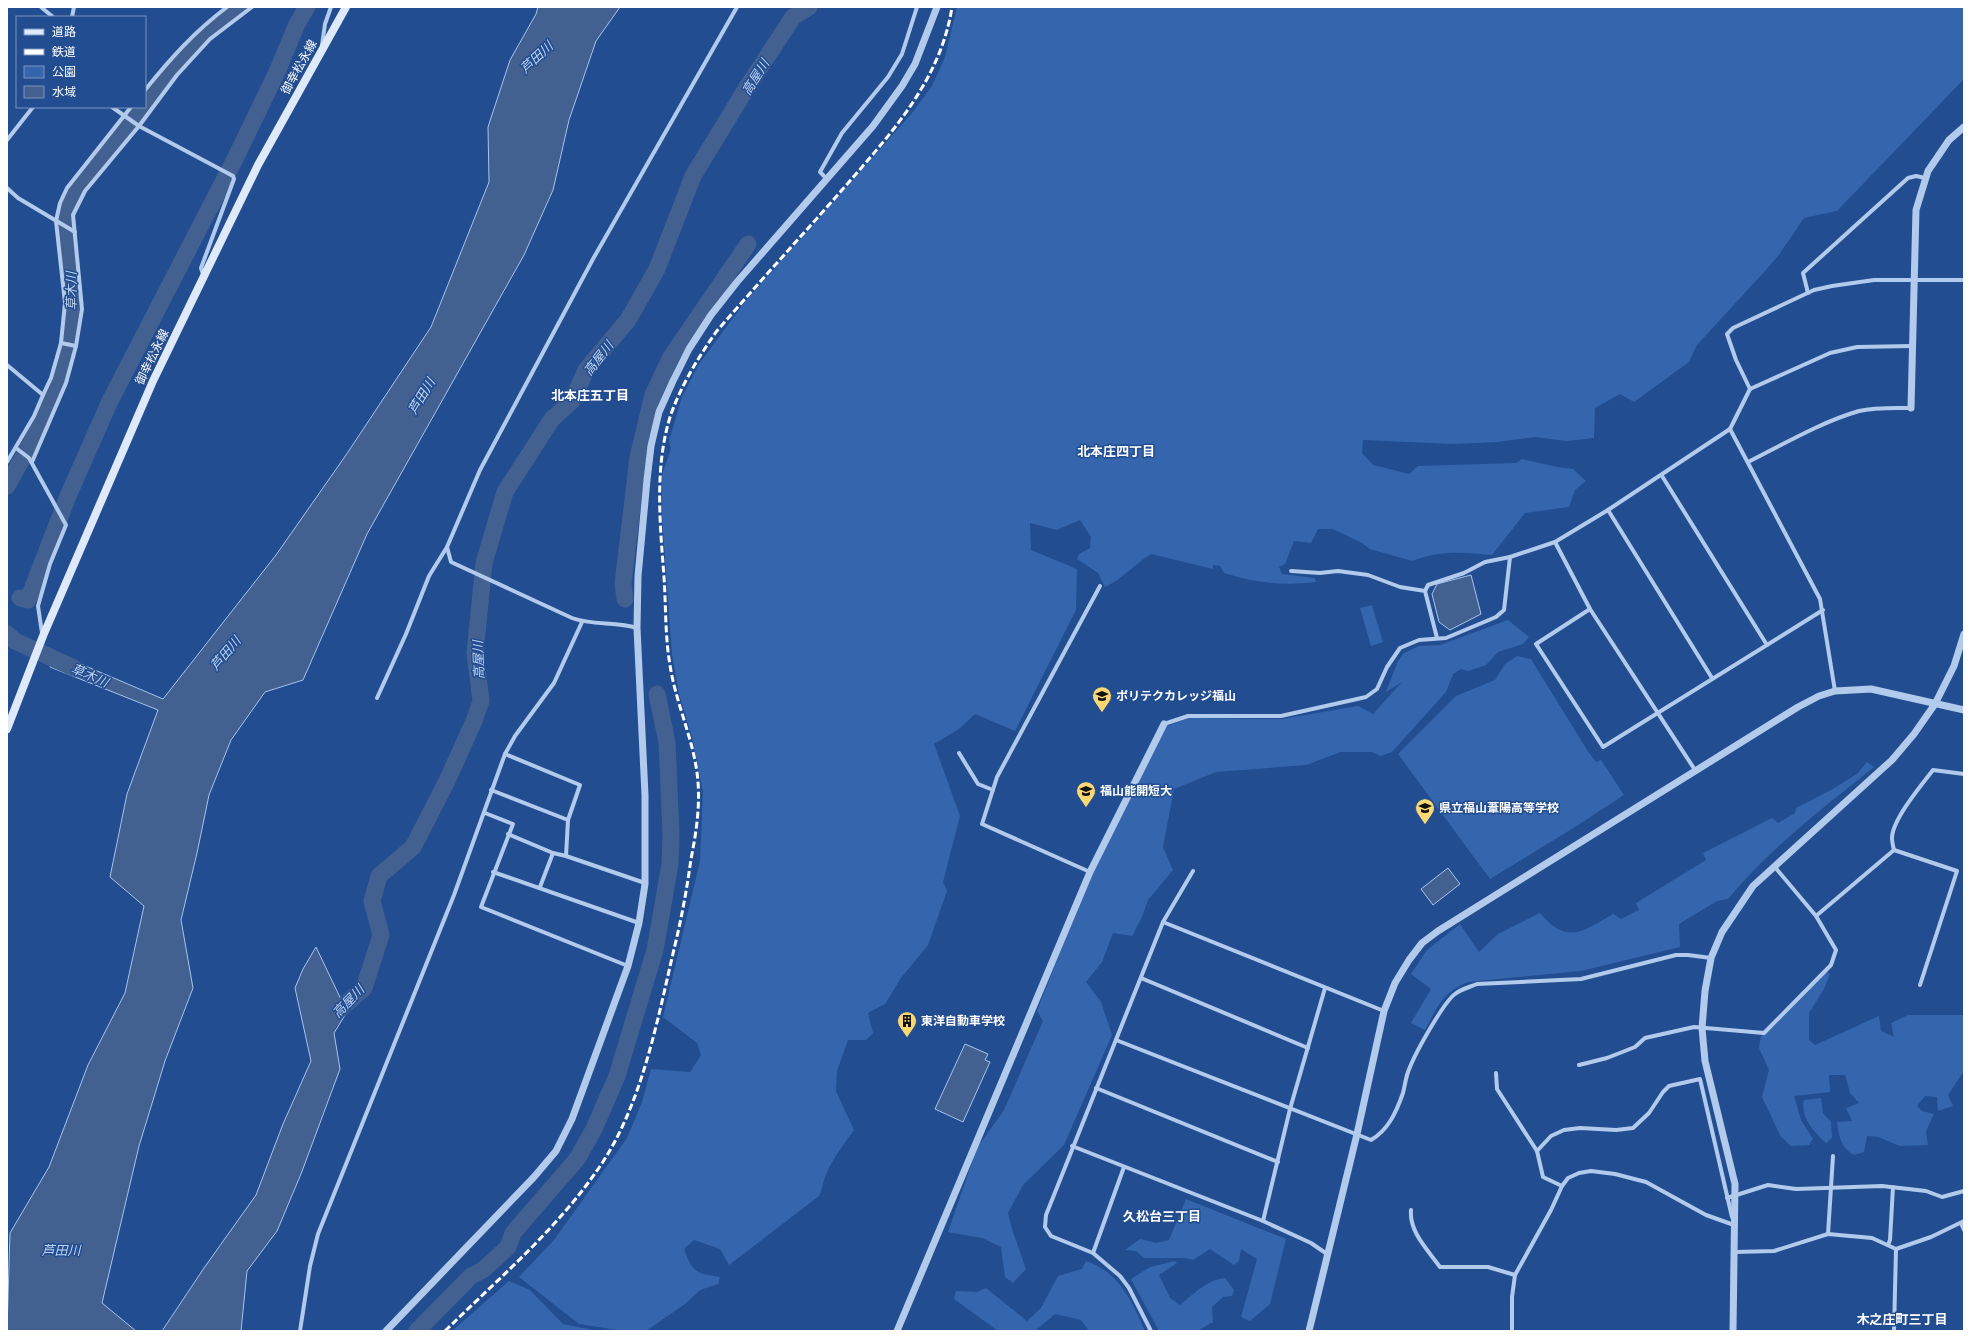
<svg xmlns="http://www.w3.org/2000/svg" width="1971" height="1338" font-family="'Fira Sans Condensed','Noto Sans JP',sans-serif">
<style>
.green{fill:#3566ad}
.water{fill:#426191;stroke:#a6c4ee}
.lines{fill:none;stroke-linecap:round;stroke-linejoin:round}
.river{stroke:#426191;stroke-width:17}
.minor{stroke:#b2caec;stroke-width:4}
.tertiary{stroke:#b2caec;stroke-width:7}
.secondary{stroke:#dee9fa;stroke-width:8}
.rail{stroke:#fff;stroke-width:3;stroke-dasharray:7 3;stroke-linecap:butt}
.labels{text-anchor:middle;stroke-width:3;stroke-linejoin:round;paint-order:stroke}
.street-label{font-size:12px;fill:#fff;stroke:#224d90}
.poi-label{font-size:12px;font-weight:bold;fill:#fff;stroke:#224d90;text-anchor:start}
.water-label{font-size:13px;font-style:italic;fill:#bed4f3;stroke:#224d90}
.neighbourhood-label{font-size:13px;font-weight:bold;fill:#fff;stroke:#224d90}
</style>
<rect width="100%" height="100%" fill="#224d90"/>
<!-- green -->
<g class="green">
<path d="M957 7H1964V79L1837 211 1804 218 1778 256 1765 271 1697 345 1689 362 1634 402 1620 394 1595 408 1594 438 1567 441 1534 437 1498 442 1453 444 1363 440 1362 453 1373 465 1409 474 1418 466 1516 463 1522 459 1557 467 1573 469 1586 481 1575 490 1569 507 1525 513 1492 555C1464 552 1438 550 1412 561L1370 549 1362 543 1333 529H1318L1311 543 1294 541 1285 564 1279 567 1282 574 1315 578 1316 582C1284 586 1255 583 1224 573L1220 566 1213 565V569L1151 554C1135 564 1122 579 1105 587L1098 573 1077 559 1079 554 1090 548 1091 537 1080 520 1057 530 1030 523 1031 550 1077 569 1076 610 1015 731 975 714 959 729 934 744 960 816 943 882 947 891 928 945 901 978 885 1004 868 1013 873 1033 866 1040H848L837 1071 836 1091 854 1130C844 1144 834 1157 827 1172 823 1180 823 1188 819 1196L729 1265 720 1249 694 1240 684 1249C693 1273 695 1273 720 1277L718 1284 700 1290 685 1304 646 1331H623L579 1324 519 1277 554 1240 627 1138 642 1102 651 1069 690 1072 701 1055 697 1043 663 1017 700 861 703 792 692 737 679 694 672 654 662 517V475L671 449 669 441 682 397 699 364 719 337 744 303 912 113 932 86 945 57Z"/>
<path d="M1372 605 1383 642 1371 646 1360 608Z"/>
<path d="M1508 620 1529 637 1523 644 1498 652 1486 665 1468 671 1461 669 1453 674 1446 692 1392 752 1380 756 1372 752H1341L1306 765 1216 772 1174 789 1163 847 1173 870 1148 900 1142 917 1132 936 1113 933 1102 962 1086 982 1101 1002 1112 1035 1064 1145 1023 1185 1008 1213 1012 1229 1026 1269 1013 1283 1005 1277 1001 1247 982 1238 948 1232 977 1148 1004 1110 1043 1021 1037 1011 1091 874 1165 727 1189 718 1282 719 1358 706 1373 714 1402 682 1386 692 1398 661 1404 653 1419 646 1440 645Z"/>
<path d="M1517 656 1531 659 1587 750 1596 762 1601 760 1624 795 1575 827 1490 879 1398 754 1456 696 1495 680 1505 664Z"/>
<path d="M1867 762 1874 767C1823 808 1770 848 1728 899L1717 901 1679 924 1680 947 1581 971 1468 982C1442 992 1437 1008 1425 1030L1411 1023 1431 989 1411 974 1427 950 1460 924 1479 952 1498 934 1540 913C1567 945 1582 932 1613 914L1621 919 1639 910 1636 903 1706 860 1703 853 1772 818 1778 823 1795 813 1796 808 1831 790 1857 774Z"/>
<path d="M1827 972 1830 974 1824 989 1809 1013V1040L1815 1045 1879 1016 1881 1031 1894 1037 1891 1023 1908 1015H1964V1071L1948 1095 1953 1106 1938 1111 1937 1097 1925 1096 1917 1106 1922 1111 1934 1114 1926 1131 1928 1145 1900 1146 1878 1137 1867 1136 1864 1152 1854 1155C1841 1148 1839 1137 1837 1122L1852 1121 1846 1108 1859 1103 1850 1093 1845 1075H1829L1830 1092 1794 1096 1801 1120 1813 1139 1809 1145 1791 1146 1781 1137 1762 1097 1769 1070 1759 1048 1761 1036Z"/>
<path d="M1821 1098 1823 1113 1831 1122 1832 1138 1826 1143C1814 1132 1800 1117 1804 1100Z"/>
<path d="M1186 1199 1286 1239 1270 1304 1250 1321 1241 1317 1257 1259 1241 1249 1239 1261 1234 1265 1210 1249 1193 1260 1185 1258H1144L1136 1251 1125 1250 1140 1239 1156 1243 1169 1240Z"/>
<path d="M1086 1261C1119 1272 1132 1301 1145 1331H1089L1081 1320 1055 1314 1035 1331H998L954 1299 956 1291 977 1292 986 1288 1027 1321 1041 1308 1058 1276 1082 1269Z"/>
<path d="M1175 1261 1177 1263 1159 1275 1170 1298 1180 1305C1194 1294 1206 1280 1225 1278L1234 1290 1232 1296 1223 1297 1212 1307 1213 1322 1197 1331H1159L1131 1279 1150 1267Z"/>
<path d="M509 1281 530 1290 563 1324 598 1331H452Z"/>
</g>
<!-- water -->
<g class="water">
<path d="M538 7H620L596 41 569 120 553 190 524 255 367 534 303 680 265 692 231 740 209 795 197 853 181 920 193 988 165 1061 139 1146 102 1303 136 1331H7L10 1233 49 1167 88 1065 125 993 144 906 110 877 127 794 158 710 50 667 55 653 163 699 276 555 346 455 431 327 489 182 488 127 510 60 536 14Z"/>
<path d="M1471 575 1481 614 1450 630 1439 622 1432 594 1437 584Z"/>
<path d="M1448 868 1460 884 1433 905 1421 889Z"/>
<path d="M316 947 347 1012 334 1033 340 1069 301 1174 277 1231 247 1271 241 1331H162L204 1268 256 1195 283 1124 311 1061 295 988 303 969Z"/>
<path d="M965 1044 988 1054 985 1060 990 1062 963 1122 935 1109Z"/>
</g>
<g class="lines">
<!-- river -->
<g class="river">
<path d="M145 102 170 70 201 37 239 7"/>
<path d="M7 486 41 425 64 365 73 305 66 217 71 203 81 184 141 107"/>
<path d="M20 598 28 600 68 496 110 401 235 159 277 72 297 24 307 7"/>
<path d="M625 599 623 584 638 457 653 395 671 357 748 244"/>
<path d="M7 634 15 641 74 668"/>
<path d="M330 1022 331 1017 364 988 381 935 372 901 379 876 413 847 447 781 474 721 481 701 475 653 484 563 505 492 552 419 572 401 586 370 628 320 657 269 693 176 746 89 793 17 809 7"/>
<path d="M417 1331 471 1276 483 1270 508 1247 513 1233 577 1159 594 1129 617 1076 655 950 670 864 671 835 667 742 657 694"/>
</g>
<!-- minor -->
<g class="minor">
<path d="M41 7 53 17"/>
<path d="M72 17 74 7"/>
<path d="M322 45 325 24 331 7"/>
<path d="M145 90C171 58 194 32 227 7"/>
<path d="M112 107 139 126 233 176 234 179 201 268 204 277"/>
<path d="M7 140 33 107"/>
<path d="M827 179 820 172 842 133 888 77 902 54 917 7"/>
<path d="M7 188 18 198 75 232"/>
<path d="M1808 293 1803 273 1908 178 1916 176 1925 178"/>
<path d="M61 343 76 346"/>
<path d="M7 365 43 395 34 416 7 462"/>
<path d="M1750 389 1830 353 1857 347 1912 346"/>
<path d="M43 395 51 378 61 343 65 303 56 221 60 203 67 188 131 107"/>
<path d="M1730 429 1820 599 1835 691"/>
<path d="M16 448 29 458 66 525 50 564 38 606 42 633"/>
<path d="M32 462 66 383 76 346 82 309 73 215 85 191 139 126 177 75 210 39 252 7"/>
<path d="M1748 462C1784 444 1821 422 1859 411 1876 407 1894 408 1911 408"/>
<path d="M1662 476 1767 645"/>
<path d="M1608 510 1712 678"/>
<path d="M1555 542 1590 609 1695 770"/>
<path d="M447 547 451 562 572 618C593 626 616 621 637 628"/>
<path d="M1291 571 1320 573 1338 571 1368 575 1400 587 1425 591 1437 638"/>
<path d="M1425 591 1428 585 1464 573 1485 562 1510 557"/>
<path d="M1590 609 1536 644 1603 747 1823 610"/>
<path d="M377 698 406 634 429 576 447 547 480 470 593 259 737 7"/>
<path d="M1164 724 1188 716H1281L1366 697 1377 689 1387 667 1400 648 1419 640 1446 638 1496 617 1504 610 1510 557 1555 542 1608 510 1730 429 1750 389 1736 360 1727 334 1733 328 1814 290 1832 286 1874 280H1964"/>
<path d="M959 753 978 784 993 790"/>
<path d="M505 754 580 785 568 820"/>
<path d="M491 790 568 820 566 856"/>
<path d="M485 813 513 824 481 907 628 966"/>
<path d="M508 834 553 853 566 856 645 883"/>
<path d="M1894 850C1893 846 1892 842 1892 838 1892 820 1922 784 1933 770L1964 774"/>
<path d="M493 872 639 923"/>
<path d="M1090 872 982 824 997 777 1100 586"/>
<path d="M540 887 553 853"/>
<path d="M1816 916 1894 850 1957 871 1920 985"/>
<path d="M1163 922 1384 1011"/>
<path d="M1141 978 1308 1048"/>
<path d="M1116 1040 1371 1140C1388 1130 1396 1113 1403 1093 1405 1085 1406 1075 1410 1067 1416 1052 1443 1003 1455 994 1461 989 1470 987 1477 984L1581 979 1676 955H1688L1711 958"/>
<path d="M1579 1065 1607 1058 1635 1047 1645 1038 1694 1027 1764 1033 1831 965 1836 950 1816 916 1774 866"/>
<path d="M1496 1073 1497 1089 1537 1151 1543 1177 1562 1186"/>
<path d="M1096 1088 1278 1162"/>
<path d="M1072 1146 1263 1221 1311 1243 1327 1254"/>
<path d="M1537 1151 1551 1136 1564 1130 1580 1128 1616 1130 1633 1128 1649 1113 1663 1092 1669 1086 1700 1079 1732 1217"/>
<path d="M1727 1198 1768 1185 1796 1189 1882 1186 1926 1191 1942 1197 1964 1191"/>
<path d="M1411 1210C1409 1232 1428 1250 1440 1267H1488L1515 1275"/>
<path d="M1263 1221 1290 1109 1325 988"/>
<path d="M1961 1223 1964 1230"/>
<path d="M1828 1234 1833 1156"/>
<path d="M1888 1245 1890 1240 1893 1187"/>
<path d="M1734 1252 1774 1251 1828 1234 1872 1238 1896 1249 1931 1237 1964 1221"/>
<path d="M1093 1253 1124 1167"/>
<path d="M300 1331 310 1266 318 1234 454 895 505 754 515 736 554 683 582 622"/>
<path d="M1151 1331 1129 1288 1120 1276 1093 1253 1051 1236 1045 1227 1046 1215 1163 922 1193 871"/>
<path d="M1512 1331V1297L1515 1275 1551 1210 1562 1186 1568 1178 1579 1173 1591 1171 1615 1174 1646 1182 1706 1215 1734 1225"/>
<path d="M1894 1331 1896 1249"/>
</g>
<!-- tertiary -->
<g class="tertiary">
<path d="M1911 408 1916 210 1928 171 1949 140 1964 127"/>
<path d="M386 1331 534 1177 556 1151 572 1119 628 966 639 923 645 884V795L637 628 638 576 647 480 651 446 659 412 673 381 689 349 711 315 737 282 873 126 902 86 915 64 937 7"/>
<path d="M897 1331 1090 872 1164 724"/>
<path d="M1309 1331 1357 1134 1384 1011 1395 983 1409 960 1422 943 1438 931 1798 707 1819 696 1835 691 1871 689 1964 710"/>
<path d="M1733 1331 1735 1184 1705 1061 1702 1028 1705 991 1711 958 1722 932 1753 886 1892 760 1914 734 1935 704 1954 666 1964 634"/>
</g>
<!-- secondary -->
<path class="secondary" d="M7 729 43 636 153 381 258 165 346 7"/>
<!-- rail -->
<path class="rail" d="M445 1331C497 1280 554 1232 596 1172 642 1108 657 1021 675 945 682 916 687 888 691 859 696 834 700 808 698 782 695 742 676 705 670 665 665 637 666 606 664 577 660 524 654 466 671 414 682 384 698 358 716 332 755 287 795 243 835 198 884 141 940 85 952 7"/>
</g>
<!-- icons -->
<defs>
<g id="school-pin" transform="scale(1)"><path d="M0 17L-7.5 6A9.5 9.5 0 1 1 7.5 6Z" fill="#f9d874" stroke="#224d90"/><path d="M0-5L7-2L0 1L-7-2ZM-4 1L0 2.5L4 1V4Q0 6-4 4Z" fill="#111"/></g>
<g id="building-pin" transform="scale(1)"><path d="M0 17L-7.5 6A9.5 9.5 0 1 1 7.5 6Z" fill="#f9d874" stroke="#224d90"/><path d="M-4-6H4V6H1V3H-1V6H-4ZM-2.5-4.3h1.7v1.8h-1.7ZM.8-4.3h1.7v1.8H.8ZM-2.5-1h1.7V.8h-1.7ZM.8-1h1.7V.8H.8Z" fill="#111"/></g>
</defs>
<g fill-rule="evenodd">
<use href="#school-pin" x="1102" y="696"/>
<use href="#school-pin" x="1086" y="791"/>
<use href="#school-pin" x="1425" y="808"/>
<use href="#building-pin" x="907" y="1021"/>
</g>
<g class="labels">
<!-- street labels -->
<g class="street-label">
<text transform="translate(299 67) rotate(-61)" y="4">御幸松永線</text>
<text transform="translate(152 357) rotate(-64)" y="4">御幸松永線</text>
</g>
<!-- poi labels -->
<g class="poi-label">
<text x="1116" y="700">ポリテクカレッジ福山</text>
<text x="1100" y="795">福山能開短大</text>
<text x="1439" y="812">県立福山葦陽高等学校</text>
<text x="921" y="1025">東洋自動車学校</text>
</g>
<!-- water labels -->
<g class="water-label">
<text transform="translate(536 57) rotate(-43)" y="5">芦田川</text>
<text transform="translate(755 77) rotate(-58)" y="5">高屋川</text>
<text transform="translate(71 291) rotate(-91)" y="5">草木川</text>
<text transform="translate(598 358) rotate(-52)" y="5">高屋川</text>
<text transform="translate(421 396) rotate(-59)" y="5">芦田川</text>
<text transform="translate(225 653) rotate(-50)" y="5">芦田川</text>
<text transform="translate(478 660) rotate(-92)" y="5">高屋川</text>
<text transform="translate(90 675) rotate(23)" y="5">草木川</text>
<text transform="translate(348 1001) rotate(-46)" y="5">高屋川</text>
<text x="61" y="1255">芦田川</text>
</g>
<!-- neighbourhood labels -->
<g class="neighbourhood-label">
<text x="590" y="400">北本庄五丁目</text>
<text x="1116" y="456">北本庄四丁目</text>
<text x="1162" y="1221">久松台三丁目</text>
<text x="1902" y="1324">木之庄町三丁目</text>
</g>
</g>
<!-- border -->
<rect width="1971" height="1338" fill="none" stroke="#ffffff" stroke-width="16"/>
<!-- legend -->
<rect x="16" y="16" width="130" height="92" fill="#224d90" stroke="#7a94bc"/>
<rect x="24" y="29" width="20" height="6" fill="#dee9fa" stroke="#7a94bc"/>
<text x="52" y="36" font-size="12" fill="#ffffff">道路</text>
<rect x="24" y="49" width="20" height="6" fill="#ffffff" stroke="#7a94bc"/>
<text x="52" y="56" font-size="12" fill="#ffffff">鉄道</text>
<rect x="24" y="66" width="20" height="12" fill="#3566ad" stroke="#7a94bc"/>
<text x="52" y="76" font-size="12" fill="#ffffff">公園</text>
<rect x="24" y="86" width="20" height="12" fill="#426191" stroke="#7a94bc"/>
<text x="52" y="96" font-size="12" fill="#ffffff">水域</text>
</svg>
